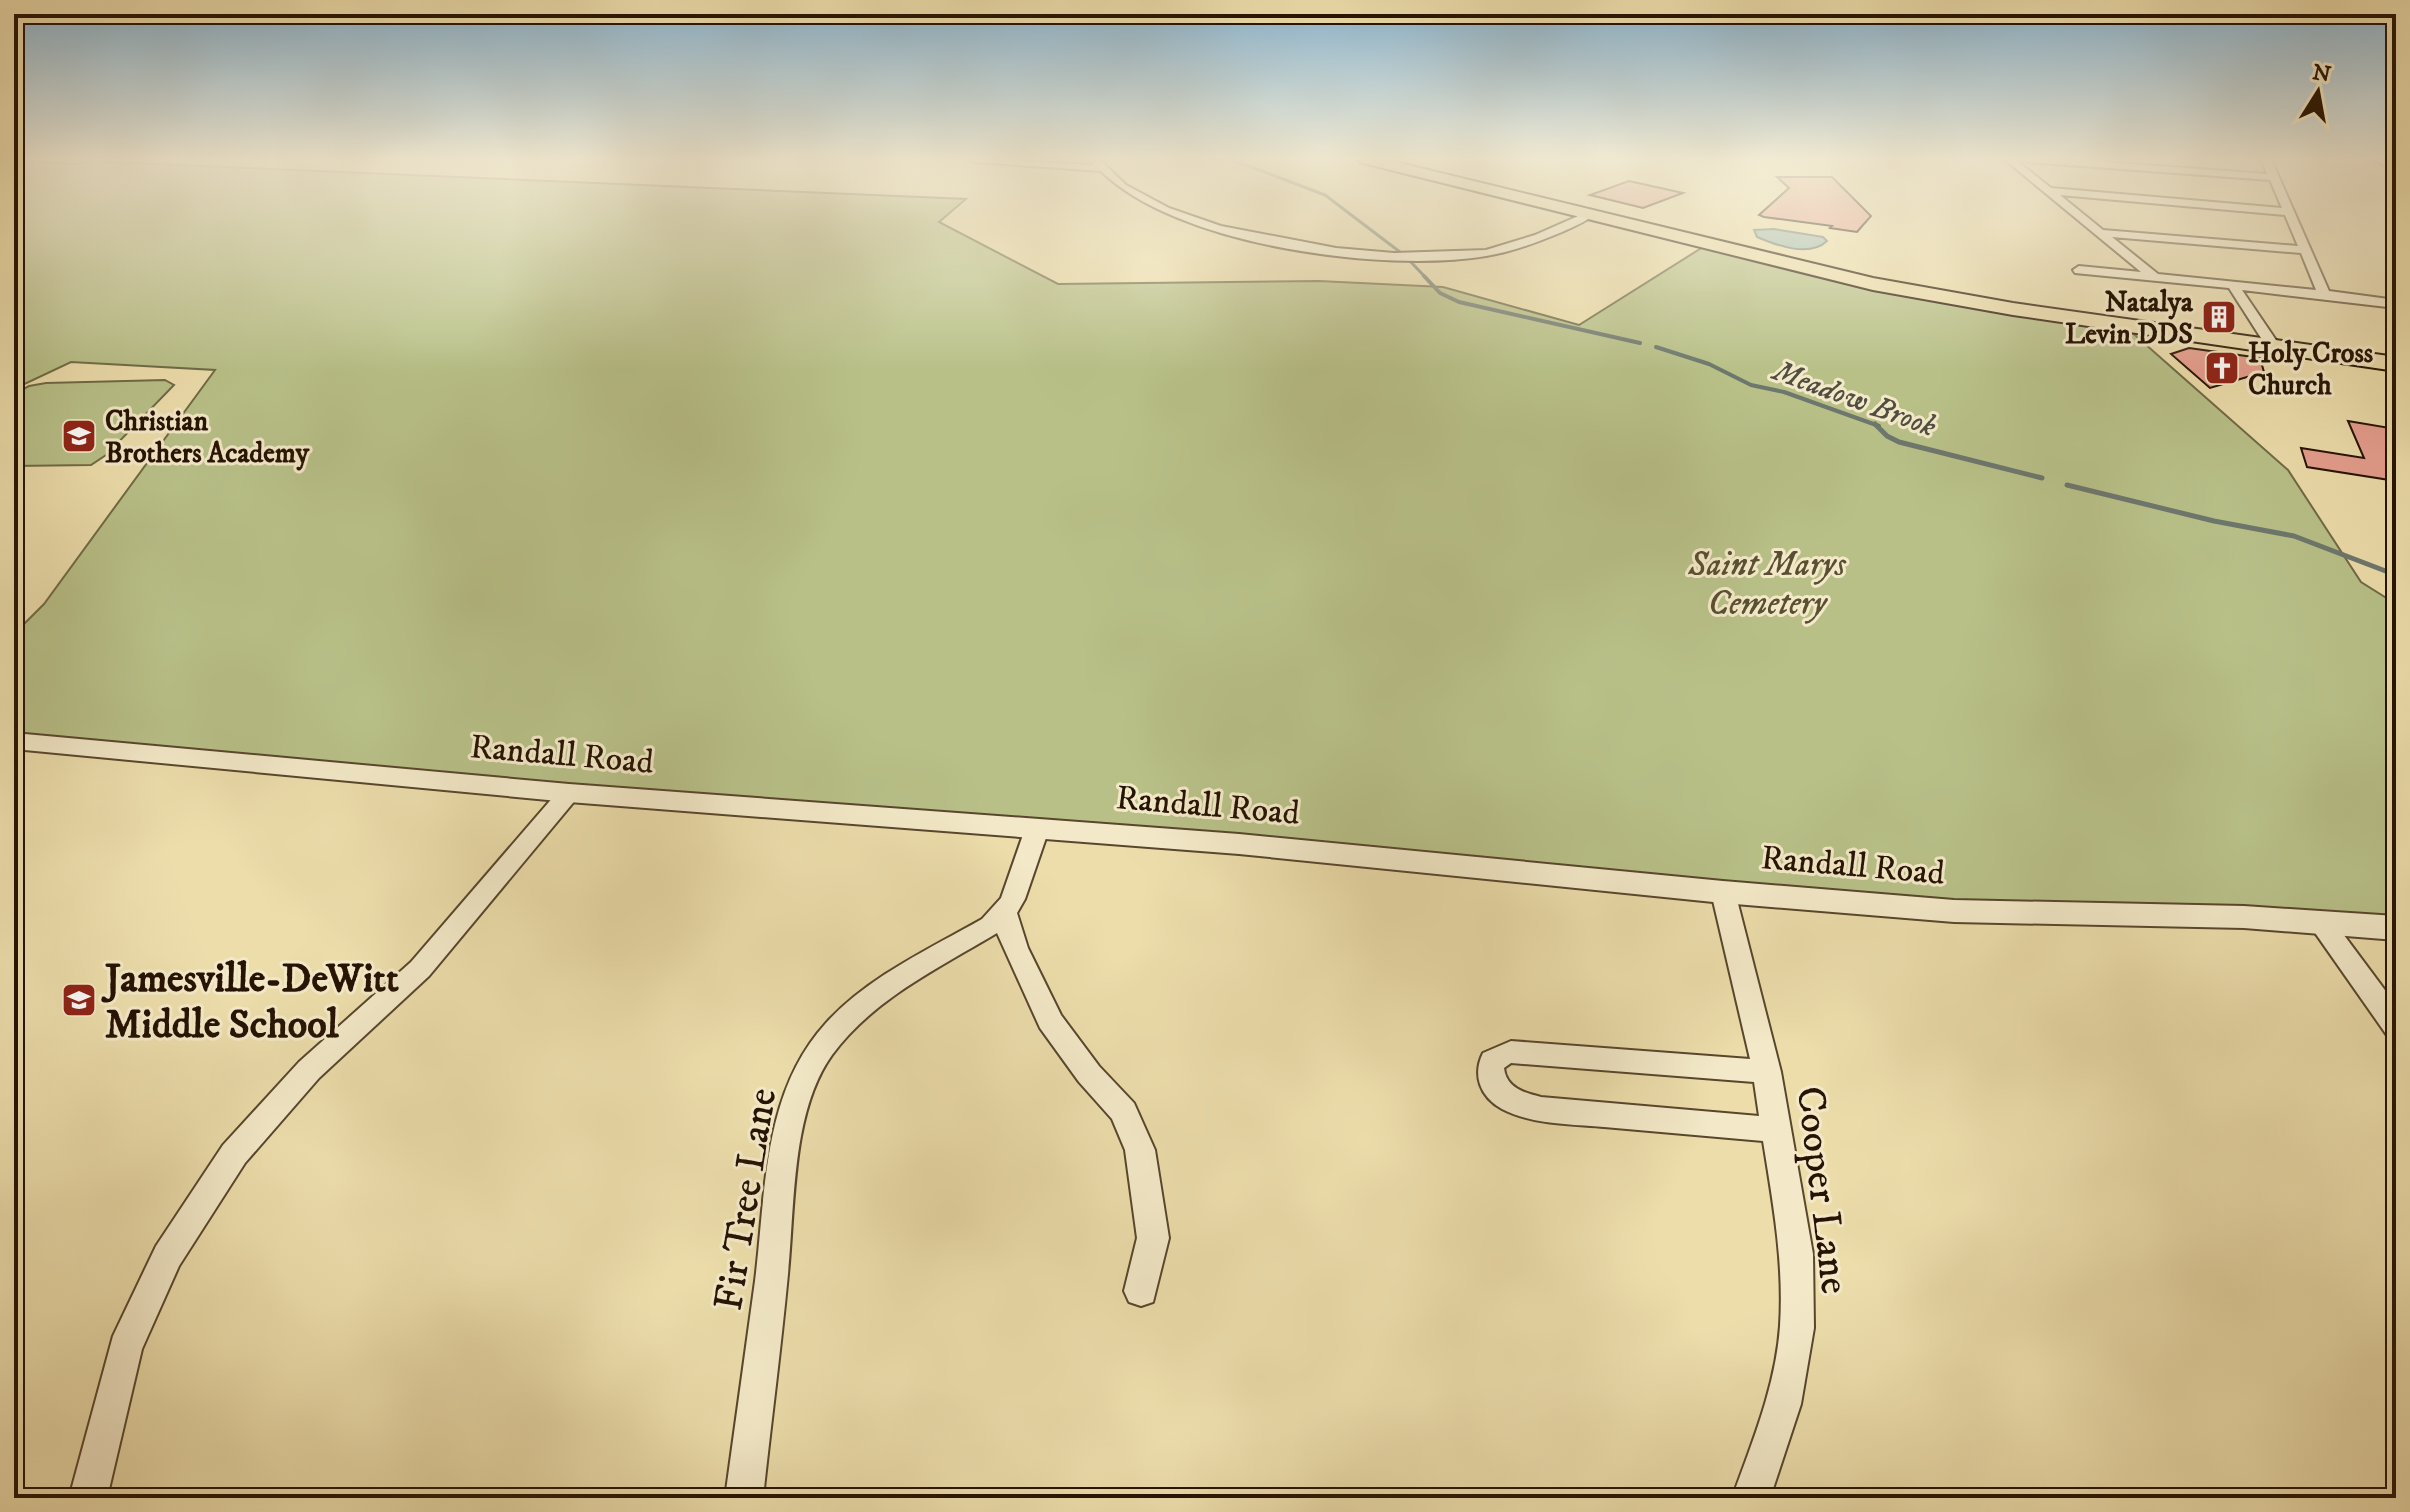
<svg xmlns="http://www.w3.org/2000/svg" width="2410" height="1512" font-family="'IM FELL DW Pica',serif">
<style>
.green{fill:#b8c088;stroke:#6f6a46;stroke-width:2}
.water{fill:#9dbab4;stroke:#6d776d;stroke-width:2}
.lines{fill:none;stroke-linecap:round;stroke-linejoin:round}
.stream-far2{stroke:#6d776d;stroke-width:3}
.stream-far1{stroke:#6d776d;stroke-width:4}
.stream{stroke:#6d776d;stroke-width:5}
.building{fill:#e69f8f;stroke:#261303;stroke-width:2}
.minor-casing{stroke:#58462d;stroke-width:4}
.tertiary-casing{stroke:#58462d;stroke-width:4}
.primary-casing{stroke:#261303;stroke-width:4}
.minor{fill:#f3e9c8;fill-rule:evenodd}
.tertiary{fill:#f3e9c8;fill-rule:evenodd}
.primary{fill:#ecddab;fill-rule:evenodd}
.labels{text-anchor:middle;stroke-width:6;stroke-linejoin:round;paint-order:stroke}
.far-poi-label{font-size:28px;font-weight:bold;fill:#261303;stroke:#f3e9c8;text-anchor:start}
.far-water-label{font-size:30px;font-style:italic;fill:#504d41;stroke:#f3e9c8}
.park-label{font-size:34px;font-style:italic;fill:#595032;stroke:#f3e9c8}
.street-label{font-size:34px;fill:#261303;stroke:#f3e9c8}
.near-poi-label{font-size:40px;font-weight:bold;fill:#261303;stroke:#f3e9c8;text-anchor:start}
.near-street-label{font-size:40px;fill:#261303;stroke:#f3e9c8}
</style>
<rect width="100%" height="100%" fill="#ecddab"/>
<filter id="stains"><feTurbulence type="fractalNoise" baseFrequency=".0025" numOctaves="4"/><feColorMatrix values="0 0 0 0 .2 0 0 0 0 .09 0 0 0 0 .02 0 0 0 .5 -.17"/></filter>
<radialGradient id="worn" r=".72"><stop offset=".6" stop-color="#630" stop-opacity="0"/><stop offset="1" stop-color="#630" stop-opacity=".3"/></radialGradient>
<!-- green -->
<g class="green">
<path d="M14 161 78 164 88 161 966 199 939 222 1058 284 1319 281 1443 287 1579 325 1703 247 2128 329 2288 470 2361 582 2396 604V928L2042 915 14 736 19 729 14 728V634L44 604 215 370 71 362 14 389Z"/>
<path d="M165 380 174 385 106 455 91 465 14 466V394L29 386 46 383Z"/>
</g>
<!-- water -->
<path class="water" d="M1774 229 1823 237 1827 241C1809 258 1776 245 1757 237L1754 230Z"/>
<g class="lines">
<!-- stream-far2 -->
<g class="stream-far2">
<path d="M1230 159 1325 195 1400 252"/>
<path d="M1410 261 1426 278"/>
</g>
<!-- stream-far1 -->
<g class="stream-far1">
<path d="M1424 276 1440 293 1459 302 1640 343"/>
<path d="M1656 347 1709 364 1751 385 1784 392 1879 426"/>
</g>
<!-- stream -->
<g class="stream">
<path d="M1875 424 1887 436 1899 442 2042 478"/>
<path d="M2067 485 2214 521 2294 536 2396 575"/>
</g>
</g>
<!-- building -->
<g class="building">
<path d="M1777 177H1832L1871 216 1857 232 1830 228 1832 226 1764 217 1759 215 1789 188Z"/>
<path d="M1629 181 1683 193 1643 208 1590 195Z"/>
<path d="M2189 348 2260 358 2264 372 2210 388 2171 354Z"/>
<path d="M2348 421 2396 429V481L2307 467 2301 448 2364 458Z"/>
</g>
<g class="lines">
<!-- minor casing -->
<g class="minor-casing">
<g id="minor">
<path d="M969 159 1094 165 1089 159H1099L1126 185 1169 208 1221 226 1336 248 1394 253 1486 250 1535 235 1585 213 1594 215C1585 222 1573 227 1562 232 1538 242 1512 252 1486 256 1383 273 1177 246 1101 171L974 162Z"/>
<path d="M2004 159H2015L2051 188 2282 208 2270 180 2027 162 2022 159H2063L2267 174 2261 159H2271L2329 291 2396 300V308L2242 290 2280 346 2268 349 2229 288 2075 273 2073 270 2079 266 2141 272ZM2060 195 2285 215 2298 246 2103 230ZM2112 237 2301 253 2316 290 2158 274Z"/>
<path d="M2373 159H2385L2396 165V172Z"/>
<path d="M569 786 577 788 580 793 577 798 429 976 319 1078 245 1163 179 1266 142 1349 107 1498H69L113 1336 156 1246 223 1145 299 1062 411 962 561 788Z"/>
<path d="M1037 821 1045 824 1049 829 1025 899 1017 913 1028 948 1061 1015 1099 1066 1134 1103 1155 1150 1169 1238 1153 1302 1141 1306 1129 1302 1124 1291 1137 1238 1125 1150 1112 1119 1079 1082 1040 1028 997 933C939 968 873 999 832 1055 791 1112 795 1207 788 1274 781 1349 771 1423 763 1498H725C735 1426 745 1354 755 1281 766 1193 762 1093 826 1023 868 977 929 949 982 919L1001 898 1025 829 1029 824Z"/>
<path d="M1723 883 1732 886 1735 892 1781 1072 1813 1254 1814 1328 1801 1404 1770 1498H1732C1752 1443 1776 1385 1780 1326 1784 1263 1773 1203 1763 1141 1710 1136 1657 1132 1604 1127 1571 1124 1533 1125 1502 1109 1480 1097 1472 1075 1483 1053L1511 1041 1750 1059 1711 892 1714 886ZM1511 1063 1754 1082 1759 1116 1541 1097C1525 1093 1506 1088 1504 1068Z"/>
<path d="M2320 912 2329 915 2396 1005V1037L2386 1034 2311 927 2307 921 2311 915Z"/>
</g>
</g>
<!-- tertiary casing -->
<g class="tertiary-casing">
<path id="tertiary" d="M14 733 569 784 1239 834 1723 881 1954 900 2244 906 2396 916V940L2244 928 1954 922 1723 903 1239 854 569 802 14 749Z"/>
</g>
<!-- primary casing -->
<g class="primary-casing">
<path id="primary" d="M1357 159H1383L1873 278 2013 303 2396 357V371L2013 315 1873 290 1359 162Z"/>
</g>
<!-- minor -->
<use href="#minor" class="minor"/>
<!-- tertiary -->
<use href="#tertiary" class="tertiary"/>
<!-- primary -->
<use href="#primary" class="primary"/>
</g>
<!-- sky -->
<linearGradient id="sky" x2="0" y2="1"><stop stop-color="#8ab6d3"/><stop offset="0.43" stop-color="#f6f0d9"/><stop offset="1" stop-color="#f6f0d9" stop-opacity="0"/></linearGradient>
<rect width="2410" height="370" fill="url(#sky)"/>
<!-- icons -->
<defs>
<g id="building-square" transform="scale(1.8)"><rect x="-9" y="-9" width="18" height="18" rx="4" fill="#8f2418" stroke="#f3e9c8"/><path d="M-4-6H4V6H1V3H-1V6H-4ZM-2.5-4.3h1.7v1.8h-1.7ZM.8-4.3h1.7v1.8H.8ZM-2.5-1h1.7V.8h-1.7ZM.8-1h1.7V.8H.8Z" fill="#fff"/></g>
<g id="church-square" transform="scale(1.8)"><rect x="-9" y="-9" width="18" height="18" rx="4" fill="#8f2418" stroke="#f3e9c8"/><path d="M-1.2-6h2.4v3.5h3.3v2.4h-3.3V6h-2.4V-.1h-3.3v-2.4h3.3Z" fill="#fff"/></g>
<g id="school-square" transform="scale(1.8)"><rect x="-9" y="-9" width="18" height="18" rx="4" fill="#8f2418" stroke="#f3e9c8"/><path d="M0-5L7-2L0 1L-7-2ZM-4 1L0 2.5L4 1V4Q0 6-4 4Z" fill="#fff"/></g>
</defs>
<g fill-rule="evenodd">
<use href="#building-square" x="2219" y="317"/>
<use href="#church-square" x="2222" y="368"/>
<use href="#school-square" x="79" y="436"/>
<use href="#school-square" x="79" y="1000"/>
</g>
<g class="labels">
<!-- far-poi labels -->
<g class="far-poi-label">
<text x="2193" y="311" text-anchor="end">Natalya<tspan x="2193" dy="32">Levin DDS</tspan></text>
<text x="2248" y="362">Holy Cross<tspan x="2248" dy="32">Church</tspan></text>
<text x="105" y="430">Christian<tspan x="105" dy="32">Brothers Academy</tspan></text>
</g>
<!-- far-water labels -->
<g class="far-water-label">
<text transform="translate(1855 398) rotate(20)" y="10">Meadow Brook</text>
</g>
<!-- park labels -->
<g class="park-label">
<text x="1767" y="575">Saint Marys<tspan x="1767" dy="39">Cemetery</tspan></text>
</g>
<!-- street labels -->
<g class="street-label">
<text transform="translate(562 753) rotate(5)" y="12">Randall Road</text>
<text transform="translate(1208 804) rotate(5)" y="12">Randall Road</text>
<text transform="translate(1853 864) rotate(5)" y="12">Randall Road</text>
</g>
<!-- near-poi labels -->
<g class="near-poi-label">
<text x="105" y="991">Jamesville-DeWitt<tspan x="105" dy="46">Middle School</tspan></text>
</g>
<!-- near-street labels -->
<g class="near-street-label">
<text transform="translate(1824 1190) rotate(83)" y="14">Cooper Lane</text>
<text transform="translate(744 1199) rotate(-81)" y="14">Fir Tree Lane</text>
</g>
</g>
<!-- margin -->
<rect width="2410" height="1512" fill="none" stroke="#ecddab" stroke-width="48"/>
<rect x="16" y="16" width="2378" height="1480" fill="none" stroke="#261303" stroke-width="4"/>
<rect x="24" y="24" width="2362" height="1464" fill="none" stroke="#261303" stroke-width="2"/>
<!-- north arrow -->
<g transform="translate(2318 92) rotate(11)" stroke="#f3e9c8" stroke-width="6" paint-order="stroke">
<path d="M0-6L14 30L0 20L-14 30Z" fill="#261303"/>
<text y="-12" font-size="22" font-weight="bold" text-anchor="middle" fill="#261303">N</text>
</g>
<rect width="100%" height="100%" filter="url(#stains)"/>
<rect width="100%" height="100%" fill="url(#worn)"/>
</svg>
